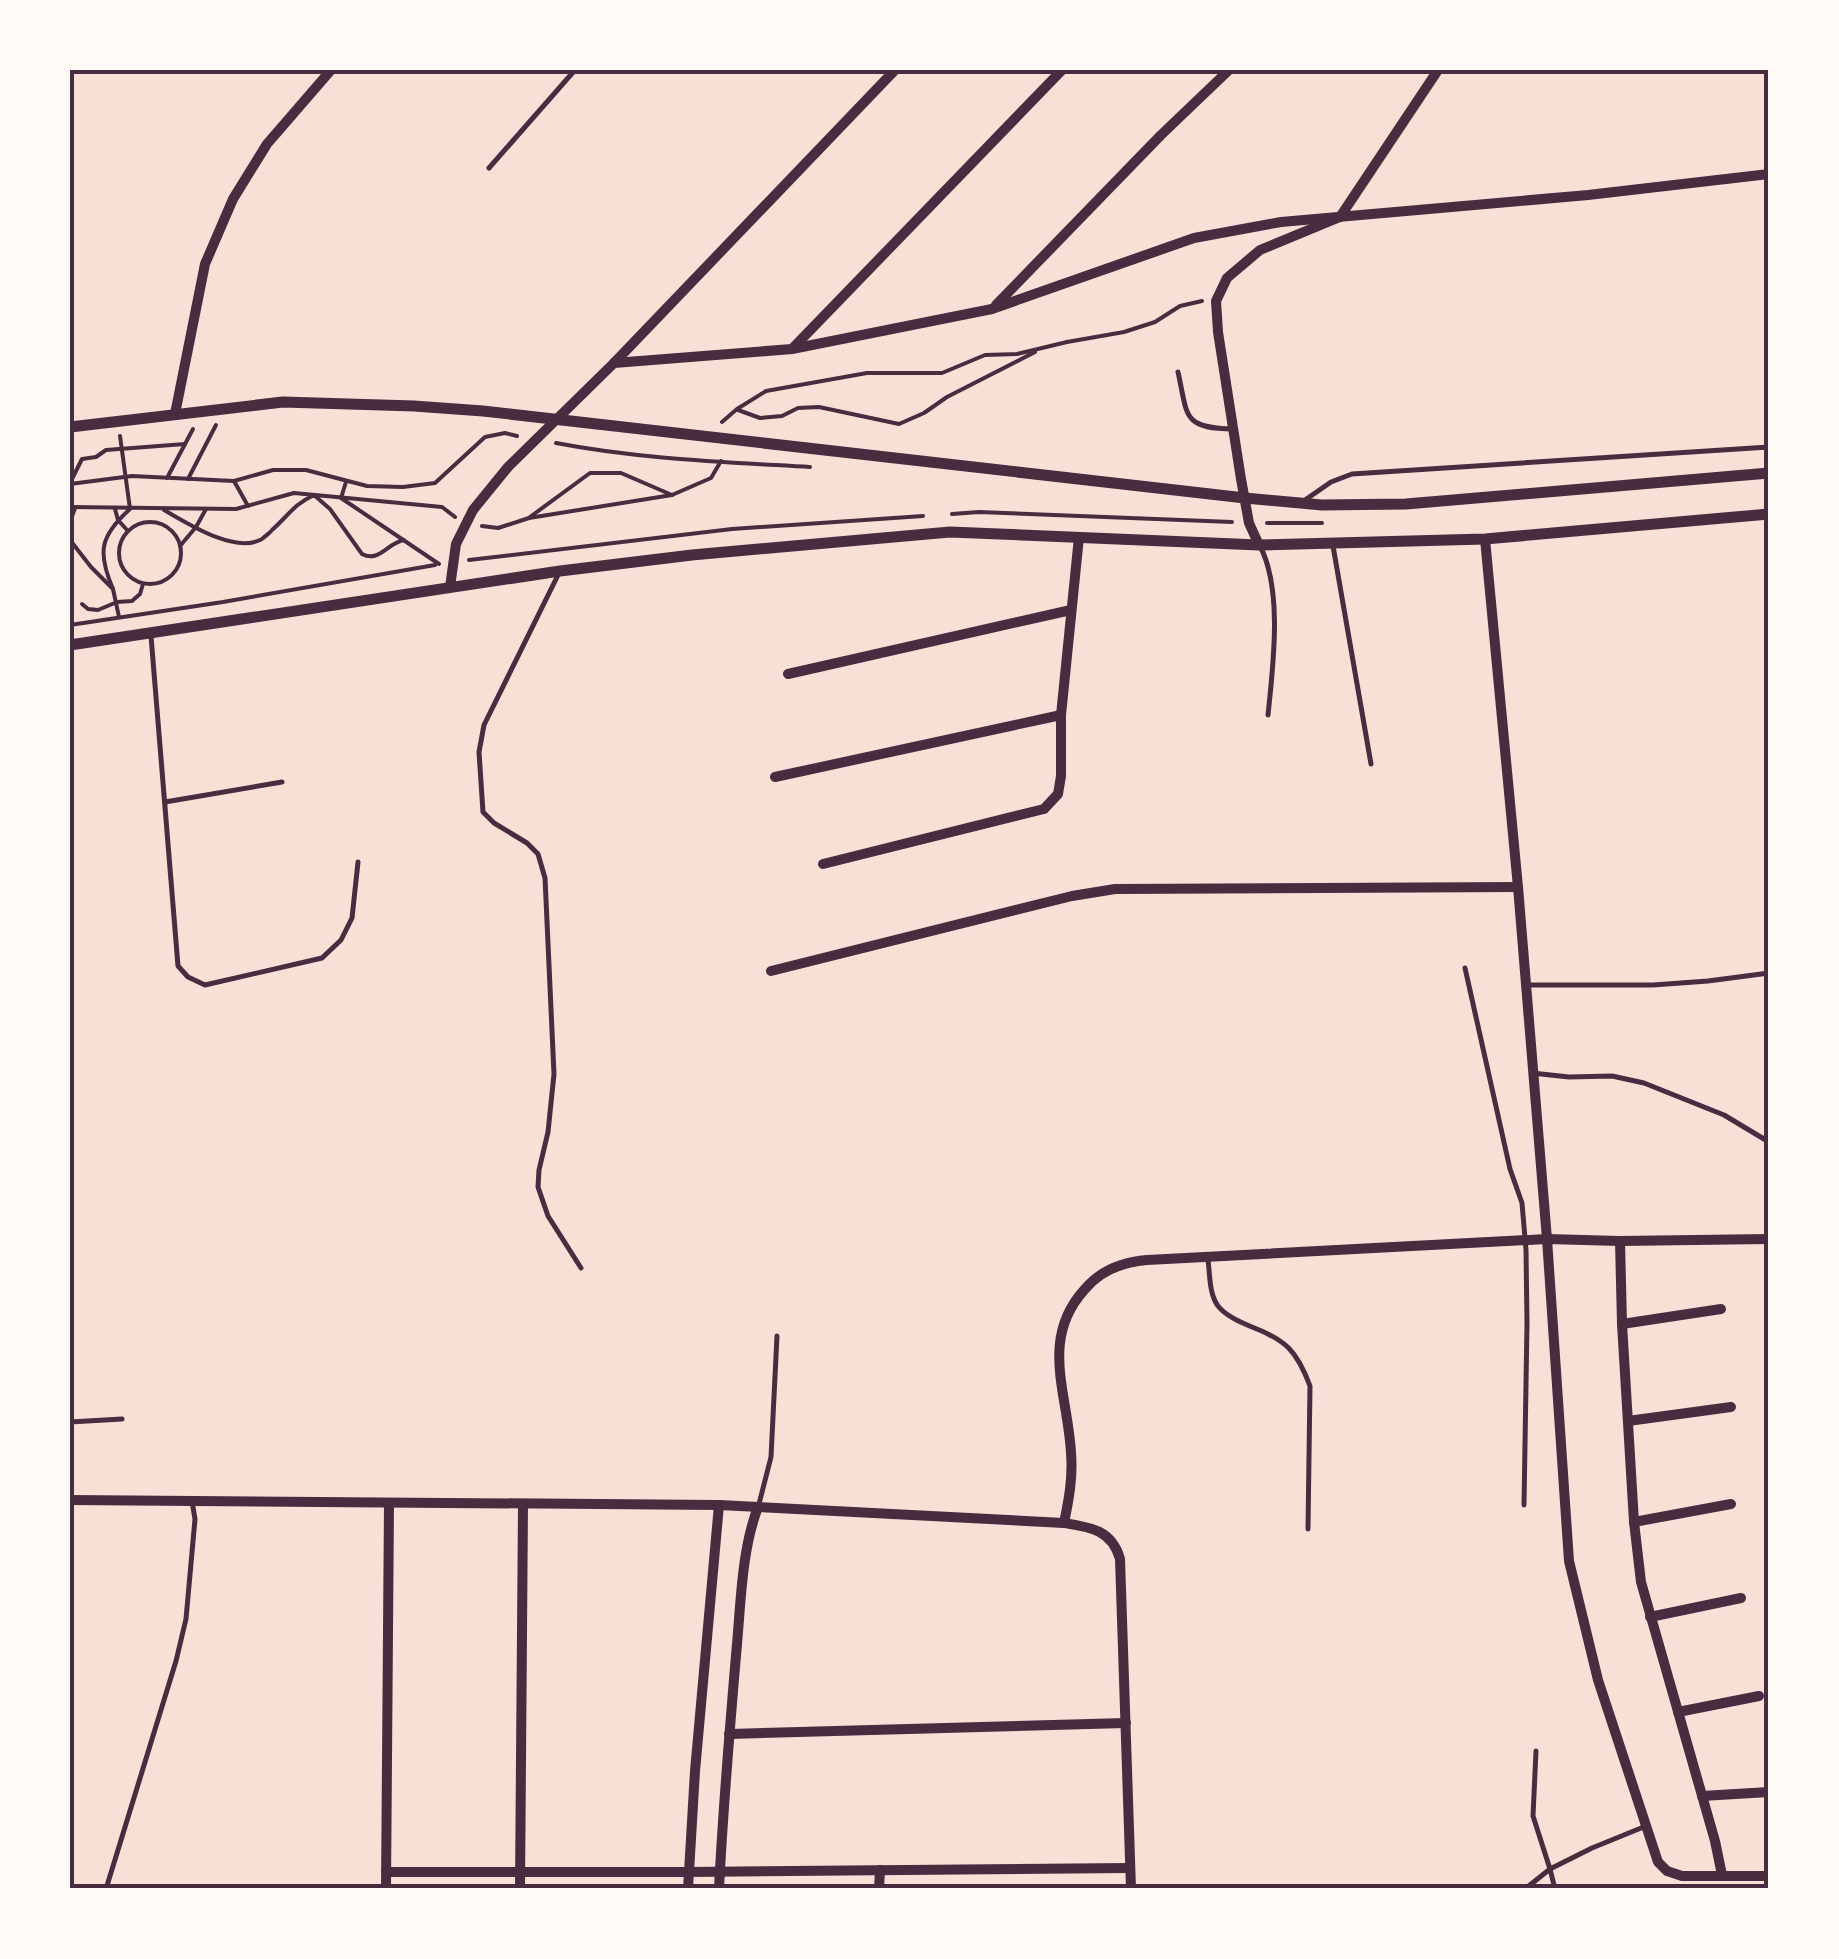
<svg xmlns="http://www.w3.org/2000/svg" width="1839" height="1959" font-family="Arial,sans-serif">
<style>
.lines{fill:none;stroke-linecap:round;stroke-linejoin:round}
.path{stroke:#4a2c40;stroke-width:4}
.service{stroke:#4a2c40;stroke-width:5}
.minor{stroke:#4a2c40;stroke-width:10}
.tertiary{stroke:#4a2c40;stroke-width:11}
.neatline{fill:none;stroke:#4a2c40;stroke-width:4}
</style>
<rect width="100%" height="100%" fill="#f7e1d7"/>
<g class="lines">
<!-- path -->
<g class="path">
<path d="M738 410 760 418 782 416 798 408 819 407 899 424 924 413 947 397 1035 352"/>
<path d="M722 422 737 409 766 391 867 373H942L985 355 1017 354 1067 342 1124 332 1155 322 1180 306 1202 301"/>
<path d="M556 443C639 459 725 462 810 467"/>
<path d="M167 478 193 429"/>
<path d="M188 479 216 425"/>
<path d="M234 481 248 506"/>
<path d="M346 482 341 498 439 564"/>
<path d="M70 483 82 459 96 457 106 450 185 444"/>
<path d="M70 484 132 476 234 481 273 470H306L367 486 403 487 435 483 485 437 505 433 517 436"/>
<path d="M70 507 236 509 294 493 442 507 455 517"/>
<path d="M115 509 118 520 127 530"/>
<path d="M164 510C187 523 233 553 260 540 261 540 272 531 272 530 289 515 293 505 314 495L330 509 362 554C379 563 387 543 404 540"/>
<path d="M952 514 979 512 1232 522"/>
<path d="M530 517 590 473H621L672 495"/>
<path d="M70 522 75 508"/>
<circle cx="150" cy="553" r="31"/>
<path d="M1267 523H1322"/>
<path d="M482 526 498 528 529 518 672 495 711 478 721 461"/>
<path d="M70 540 91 567 113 589 119 617"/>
<path d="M180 546 196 527 206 509"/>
<path d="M469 560 732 529 923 516"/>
<path d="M113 589C97 552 100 536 130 509L120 436"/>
<path d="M82 604 88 609 98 610 117 602 132 601 140 594 143 584"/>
<path d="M70 625 223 602 435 565"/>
</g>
<!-- service -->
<g class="service">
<path d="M489 168 575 70"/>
<path d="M1178 372C1188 417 1182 428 1233 429"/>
<path d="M1305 500 1331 482 1352 474 1769 447"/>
<path d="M1260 546C1283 590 1273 666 1268 715"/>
<path d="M1333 546 1371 764"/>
<path d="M560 571 484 725 479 752 483 812 494 823 527 843 538 854 545 878 554 1074 548 1132 539 1170 538 1187 548 1216 581 1268"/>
<path d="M151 636 178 966 188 977 205 985 322 958 341 940 352 918 358 862"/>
<path d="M165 802 282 782"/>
<path d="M1465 968 1510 1169 1522 1203 1526 1250 1527 1323 1524 1505"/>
<path d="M1528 985H1653L1708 981 1769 973"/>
<path d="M1532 1073 1569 1077 1612 1076 1644 1083 1724 1115 1769 1142"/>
<path d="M1208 1260C1210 1274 1209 1294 1218 1306 1226 1316 1240 1322 1252 1327 1286 1340 1297 1351 1310 1386L1308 1529"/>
<path d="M70 1422 122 1419"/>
<path d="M759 1504 771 1457 777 1336"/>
<path d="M1536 1751 1533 1816 1550 1869 1592 1848 1646 1826"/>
<path d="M106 1889 176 1661 186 1619 195 1519 192 1501"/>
<path d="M1525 1889 1550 1869 1555 1889"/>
</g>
<!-- minor -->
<g class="minor">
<path d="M996 305 1161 135 1229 70"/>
<path d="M792 349 1062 70"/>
<path d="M614 363 792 349 992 309 1194 238 1281 222 1588 195 1769 174"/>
<path d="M175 414 205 264 233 199 267 144 331 70"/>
<path d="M1485 539 1518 887 1547 1239 1569 1561 1598 1680 1658 1862 1667 1871 1682 1876H1769"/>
<path d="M1259 545 1249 523 1241 479 1218 332 1216 301 1227 278 1260 250 1340 217 1438 70"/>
<path d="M450 587 456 544 473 510 508 467 614 363 895 70"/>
<path d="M788 674 1071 610"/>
<path d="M775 777 1061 715"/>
<path d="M823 864 1044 809 1058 794 1061 776V715L1079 537"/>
<path d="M771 971 1072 896 1115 889 1518 887"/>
<path d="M1620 1241 1622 1324 1634 1522 1641 1582 1715 1841 1722 1875"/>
<path d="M1622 1324 1721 1309"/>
<path d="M1628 1421 1731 1407"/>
<path d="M70 1500 719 1505 1064 1523C1090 1527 1112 1530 1120 1559L1131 1889"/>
<path d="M1634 1522 1731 1504"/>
<path d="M1064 1523C1069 1499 1073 1477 1071 1453 1068 1394 1039 1339 1085 1289 1101 1270 1122 1262 1147 1260L1547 1239 1620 1241 1769 1239"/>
<path d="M1650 1617 1741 1598"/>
<path d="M1678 1712 1759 1696"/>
<path d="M729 1734 1126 1723"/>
<path d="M1702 1796 1769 1792"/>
<path d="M386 1872H688L1130 1868"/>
<path d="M386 1889 389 1503"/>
<path d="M520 1889 523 1504"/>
<path d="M688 1889 695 1771 719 1505"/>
<path d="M719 1889C723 1807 730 1725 737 1644 741 1599 742 1549 758 1507"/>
<path d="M879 1889 880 1870"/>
</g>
<!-- tertiary -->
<g class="tertiary">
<path d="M70 427 283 402 414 406 483 411 1245 498 1322 505 1406 504 1769 473"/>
<path d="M70 645 560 571 692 555 950 532 1259 545 1485 539 1769 514"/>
</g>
</g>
<!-- border -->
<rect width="1839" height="1959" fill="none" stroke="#fffaf5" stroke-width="145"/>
<rect x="72" y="72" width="1694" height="1814" class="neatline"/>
</svg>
